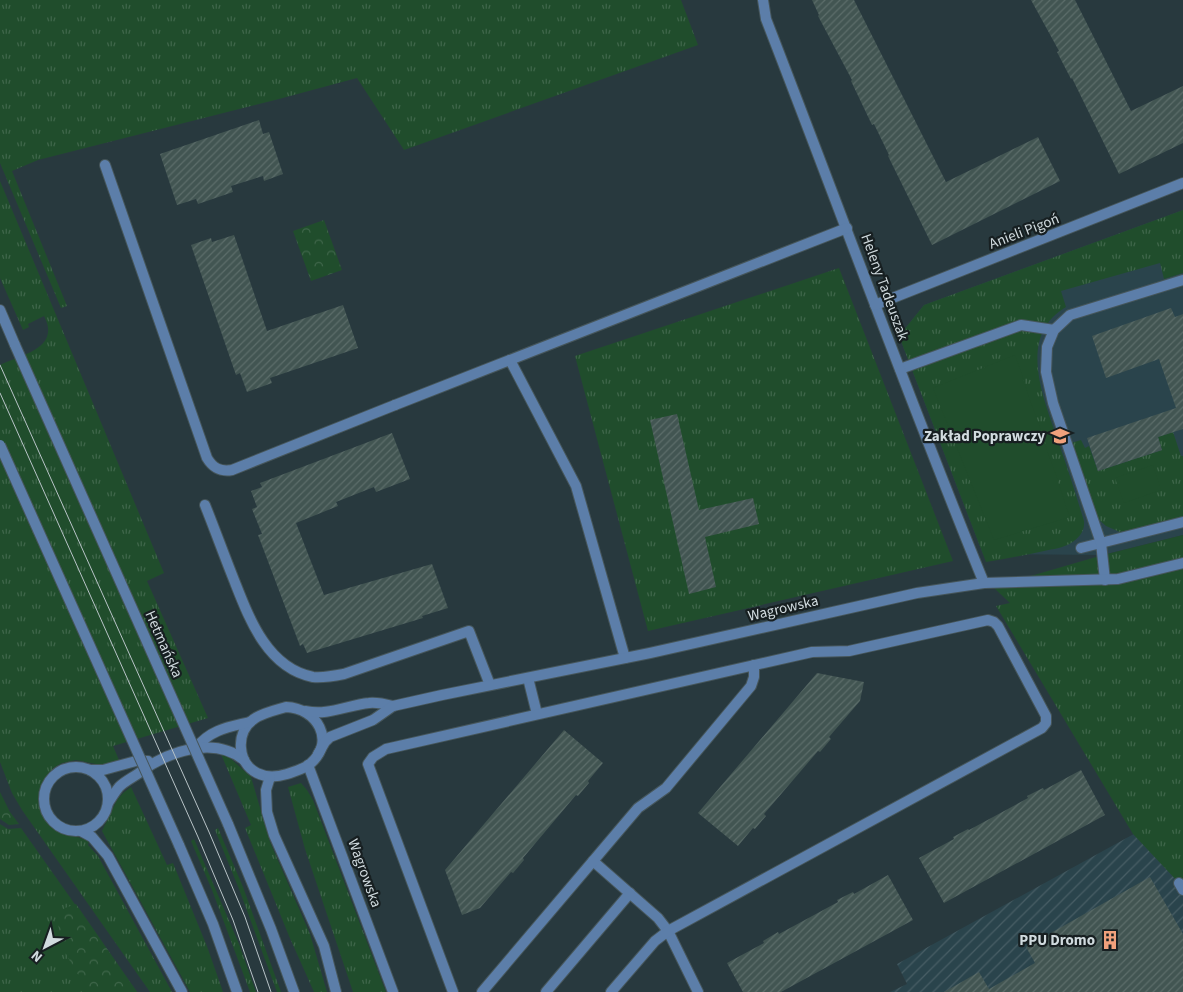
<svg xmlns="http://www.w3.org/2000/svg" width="1183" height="992" font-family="'Source Sans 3',sans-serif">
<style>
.built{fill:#2a444c}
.industrial{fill:url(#industrial-furrows)}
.grass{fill:url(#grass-tufts)}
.forest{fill:url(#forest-crowns)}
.pitch{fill:#204d2c}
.building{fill:url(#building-hatch)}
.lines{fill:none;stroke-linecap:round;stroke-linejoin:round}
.service-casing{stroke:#46565b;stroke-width:12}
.minor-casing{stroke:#46565b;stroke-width:12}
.tertiary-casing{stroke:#46565b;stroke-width:12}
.service{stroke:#5c7ea9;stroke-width:10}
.minor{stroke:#5c7ea9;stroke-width:10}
.tertiary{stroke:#5c7ea9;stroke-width:10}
.tram{stroke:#b9c4c8;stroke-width:1}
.tertiary-bridge-casing{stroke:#46565b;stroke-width:12;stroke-linecap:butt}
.tertiary-bridge{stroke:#5c7ea9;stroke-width:10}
.labels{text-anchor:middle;stroke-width:4.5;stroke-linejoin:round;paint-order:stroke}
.street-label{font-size:15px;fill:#d1dbdf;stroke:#171f21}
.poi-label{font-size:15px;font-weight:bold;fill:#d1dbdf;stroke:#171f21;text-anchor:end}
</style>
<defs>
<pattern id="industrial-furrows" width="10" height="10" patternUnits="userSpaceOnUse" patternTransform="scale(1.25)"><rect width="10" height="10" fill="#2a444c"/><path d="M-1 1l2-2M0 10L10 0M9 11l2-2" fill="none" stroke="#485e65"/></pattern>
<pattern id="grass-tufts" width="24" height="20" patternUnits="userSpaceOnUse" patternTransform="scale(1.25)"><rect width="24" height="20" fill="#204d2c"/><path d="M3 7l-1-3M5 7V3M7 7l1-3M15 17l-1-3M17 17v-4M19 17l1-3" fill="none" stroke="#3f664a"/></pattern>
<pattern id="forest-crowns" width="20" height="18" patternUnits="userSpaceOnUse" patternTransform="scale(1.25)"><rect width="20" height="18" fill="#204d2c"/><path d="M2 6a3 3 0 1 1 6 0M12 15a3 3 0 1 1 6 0" fill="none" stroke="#3f664a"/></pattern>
<pattern id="building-hatch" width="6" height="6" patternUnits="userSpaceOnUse" patternTransform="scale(1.25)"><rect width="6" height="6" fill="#425552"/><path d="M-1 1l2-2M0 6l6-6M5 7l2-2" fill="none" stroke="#5c6d6a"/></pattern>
</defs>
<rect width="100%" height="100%" fill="#28393e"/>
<!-- built -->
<path class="built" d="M1183 210V535L1103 555 983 554 899 336 924 305Z"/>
<!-- industrial -->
<path class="industrial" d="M1183 807V992H890L907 984 897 964Z"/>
<!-- grass -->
<g class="grass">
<path d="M0 0H681L698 45 404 150 357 78 279 99 38 160 12 171 67 306 61 308 0 163Z"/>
<path d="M0 181 164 573 147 581 208 718 113 746 119 760 101 765 76 760 62 763 53 768 41 792 45 817 60 831 89 841 88 845 98 856 172 992H150L22 810 12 793 0 762V365C22 355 61 348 44 316L28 324 29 327 23 330 0 278Z"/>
<path d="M1183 210V273L1164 279 1160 263 1061 291 1066 307C1015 337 1045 401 1059 444 1068 469 1076 495 1084 521 1085 531 1079 538 1071 543 1063 548 1053 549 1044 551 1025 555 1006 559 986 562L899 336 924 305Z"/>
<path d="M839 268 953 561 648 631 575 356Z"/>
<path d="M1173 432 1181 456H1183V517L1120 532 1106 526 1097 518 1071 443 1081 440 1085 448 1089 446 1098 471 1162 450 1158 437Z"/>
<path d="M1183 535V880L1179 883 1133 834 996 606 1010 603 993 587 1103 555Z"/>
<path d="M221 754 230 758 251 777 270 842 310 934 327 992H314L289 936 245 828 251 825Z"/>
<path d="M301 783 307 790 313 800 386 992H353L305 849 288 787Z"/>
<path d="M131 787 167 865 173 863 208 949 223 992H190L102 831 117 800 123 793Z"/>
<path d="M0 824 8 829 21 828 137 992H0Z"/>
<path d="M218 828 243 887 281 992H277L239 889 215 830Z"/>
<path d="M194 839 239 944 256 992H250L212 890 191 841Z"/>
</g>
<!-- forest -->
<g class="forest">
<path d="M324 220 342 270 311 281 293 231Z"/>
<path d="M0 792 10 812 19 824 9 825 0 819Z"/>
<path d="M76 904 135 989 137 992H94L75 971 61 944 58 924 65 908Z"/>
</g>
<!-- pitch -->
<g class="pitch">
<path d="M1015 355 1070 517 994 540 933 388Z"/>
<path d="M1153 465 1161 490 1124 503 1115 478Z"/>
</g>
<!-- building -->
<g class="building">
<path d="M812 0H854L946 182 1038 137 1060 181 932 245 888 156 889 155 874 124 872 125 851 81 852 80 818 16 819 15Z"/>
<path d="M1031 0H1075L1131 111 1183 86V143L1119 174 1072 78 1071 79 1057 52 1059 51Z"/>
<path d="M259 120 263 134 269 132 283 174 264 181 263 176 231 186 233 192 198 204 196 199 177 205 160 154Z"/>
<path d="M234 235 267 331 343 305 358 348 270 378 272 383 247 392 240 373 236 375 191 245 211 238 212 242Z"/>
<path d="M1171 308 1175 317 1183 314V429L1158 437 1162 450 1098 471 1087 438 1176 408 1159 359 1106 378 1092 336Z"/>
<path d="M677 414 699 510 753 498 759 524 705 537 716 587 689 594 650 420Z"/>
<path d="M392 433 410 479 376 492 374 487 336 502 338 506 296 523 324 595 432 564 448 608 422 616 423 618 307 653 303 644 300 646 258 535 262 534 252 509 257 507 251 491 262 487 260 483Z"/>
<path d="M817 673 864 682 860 701 829 737 831 739 820 752 818 751 764 814 766 816 755 829 753 828 738 846 698 813Z"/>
<path d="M564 730 603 763 588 781 589 783 578 796 576 795 523 858 524 860 513 873 511 872 480 908 462 915 445 870Z"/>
<path d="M1081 770 1105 815 944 903 919 858 954 839 953 837 968 829 969 830 1028 798 1027 796 1043 788 1044 790Z"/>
<path d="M888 875 913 920 781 992H743L727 963 764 943 763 941 778 932 779 934 838 902 837 900 853 892 854 894Z"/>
<path d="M1150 877 1183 934V992H944L979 972 989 989 1035 963 1026 947Z"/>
</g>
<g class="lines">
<!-- service casing -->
<g class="service-casing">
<g id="service">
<path d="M105 165 207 458C213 468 220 472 232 470L395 405"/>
<path d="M510 360 576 486 625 658"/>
<path d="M900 369 1021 325 1054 330"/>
<path d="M205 505C215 530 224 555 234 580 249 618 267 668 313 677 323 678 334 676 344 674L469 631 490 685"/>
<path d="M1081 548 1183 522"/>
<path d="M1105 580 1101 543 1053 403 1046 372 1047 347 1054 330 1070 315 1183 280"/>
<path d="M528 678 537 714"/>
<path d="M593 861 658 918 668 931 698 992"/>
<path d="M1179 883 1183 890"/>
<path d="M453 992 368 764 373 757 386 749 812 652 849 651 988 620 994 622 998 626 1046 716V723L1042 728 668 931 655 941 611 992"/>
<path d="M482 992 638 808 666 788 751 686 754 677V665"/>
<path d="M546 992 630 893"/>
</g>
</g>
<!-- minor casing -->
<g class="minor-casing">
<g id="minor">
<path d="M763 0 766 19C839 207 908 397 984 583"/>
<path d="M875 305 1183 183"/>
<path d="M395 405 847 228"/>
<path d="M286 707C317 708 336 741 311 763 305 769 295 771 287 774 277 777 267 778 257 773 237 763 235 732 254 719 262 713 276 710 286 707Z"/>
<path d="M306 711C327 716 348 705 369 703 377 702 385 704 393 706"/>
<path d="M197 747C211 729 230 727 250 722"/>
<path d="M318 754 325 742 330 737 373 720 393 706 442 695 650 653 917 593 984 583 1118 579 1183 563"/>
<path d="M308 765 393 992"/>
<circle cx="76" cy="799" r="32"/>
<path d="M90 770H103L136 761H148"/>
<path d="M108 803C112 797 115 792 119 787 125 781 132 778 139 773 167 752 213 735 244 760"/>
</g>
</g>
<!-- tertiary casing -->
<g class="tertiary-casing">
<g id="tertiary">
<path d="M0 310 15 345"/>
<path d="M270 777 266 790 267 812 274 835 324 946 336 992"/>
<path d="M228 824 271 929 294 992"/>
<path d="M81 831 92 837 108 856 182 992"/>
<path d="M179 845 213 924 237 992"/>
</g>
</g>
<!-- service -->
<use href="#service" class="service"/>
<!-- minor -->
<use href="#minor" class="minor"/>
<!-- tertiary -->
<use href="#tertiary" class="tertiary"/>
<!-- tram -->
<g class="tram">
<path d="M0 365 209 832 245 917 271 992"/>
<path d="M0 393 198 837 233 920 258 992"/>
</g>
<!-- tertiary-bridge casing -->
<g class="tertiary-bridge-casing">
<g id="tertiary-bridge">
<path d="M15 345 228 824"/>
<path d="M0 445 179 845"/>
</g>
</g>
<!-- tertiary-bridge -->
<use href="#tertiary-bridge" class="tertiary-bridge"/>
</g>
<!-- icons -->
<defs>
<g id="school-bare" transform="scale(1.5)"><path d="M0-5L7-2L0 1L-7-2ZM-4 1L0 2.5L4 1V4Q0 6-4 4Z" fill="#f1a17c" stroke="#171f21" stroke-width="2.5" paint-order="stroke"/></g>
<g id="building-bare" transform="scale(1.5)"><path d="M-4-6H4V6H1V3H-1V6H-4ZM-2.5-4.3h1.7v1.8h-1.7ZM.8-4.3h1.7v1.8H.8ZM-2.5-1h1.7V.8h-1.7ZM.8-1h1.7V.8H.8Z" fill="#f1a17c" stroke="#171f21" stroke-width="2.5" paint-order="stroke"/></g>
</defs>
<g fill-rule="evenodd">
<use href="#school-bare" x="1060" y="436"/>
<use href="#building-bare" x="1110" y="940"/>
</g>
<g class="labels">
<!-- street labels -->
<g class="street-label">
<text transform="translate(1024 231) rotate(-21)" y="5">Anieli Pigoń</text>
<text transform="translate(885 287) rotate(70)" y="5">Heleny Tadeuszak</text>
<text transform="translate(783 608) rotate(-13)" y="5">Wagrowska</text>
<text transform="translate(164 644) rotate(66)" y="5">Hetmańska</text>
<text transform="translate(365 873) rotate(70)" y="5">Wagrowska</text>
</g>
<!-- poi labels -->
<g class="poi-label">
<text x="1045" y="441">Zakład Poprawczy</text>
<text x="1095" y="945">PPU Dromo</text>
</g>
</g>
<!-- north arrow -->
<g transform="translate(45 947) rotate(221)" stroke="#171f21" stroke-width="4" paint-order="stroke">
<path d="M0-4L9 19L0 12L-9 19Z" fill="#d1dbdf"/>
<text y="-8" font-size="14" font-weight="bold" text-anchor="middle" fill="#d1dbdf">N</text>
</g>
</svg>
